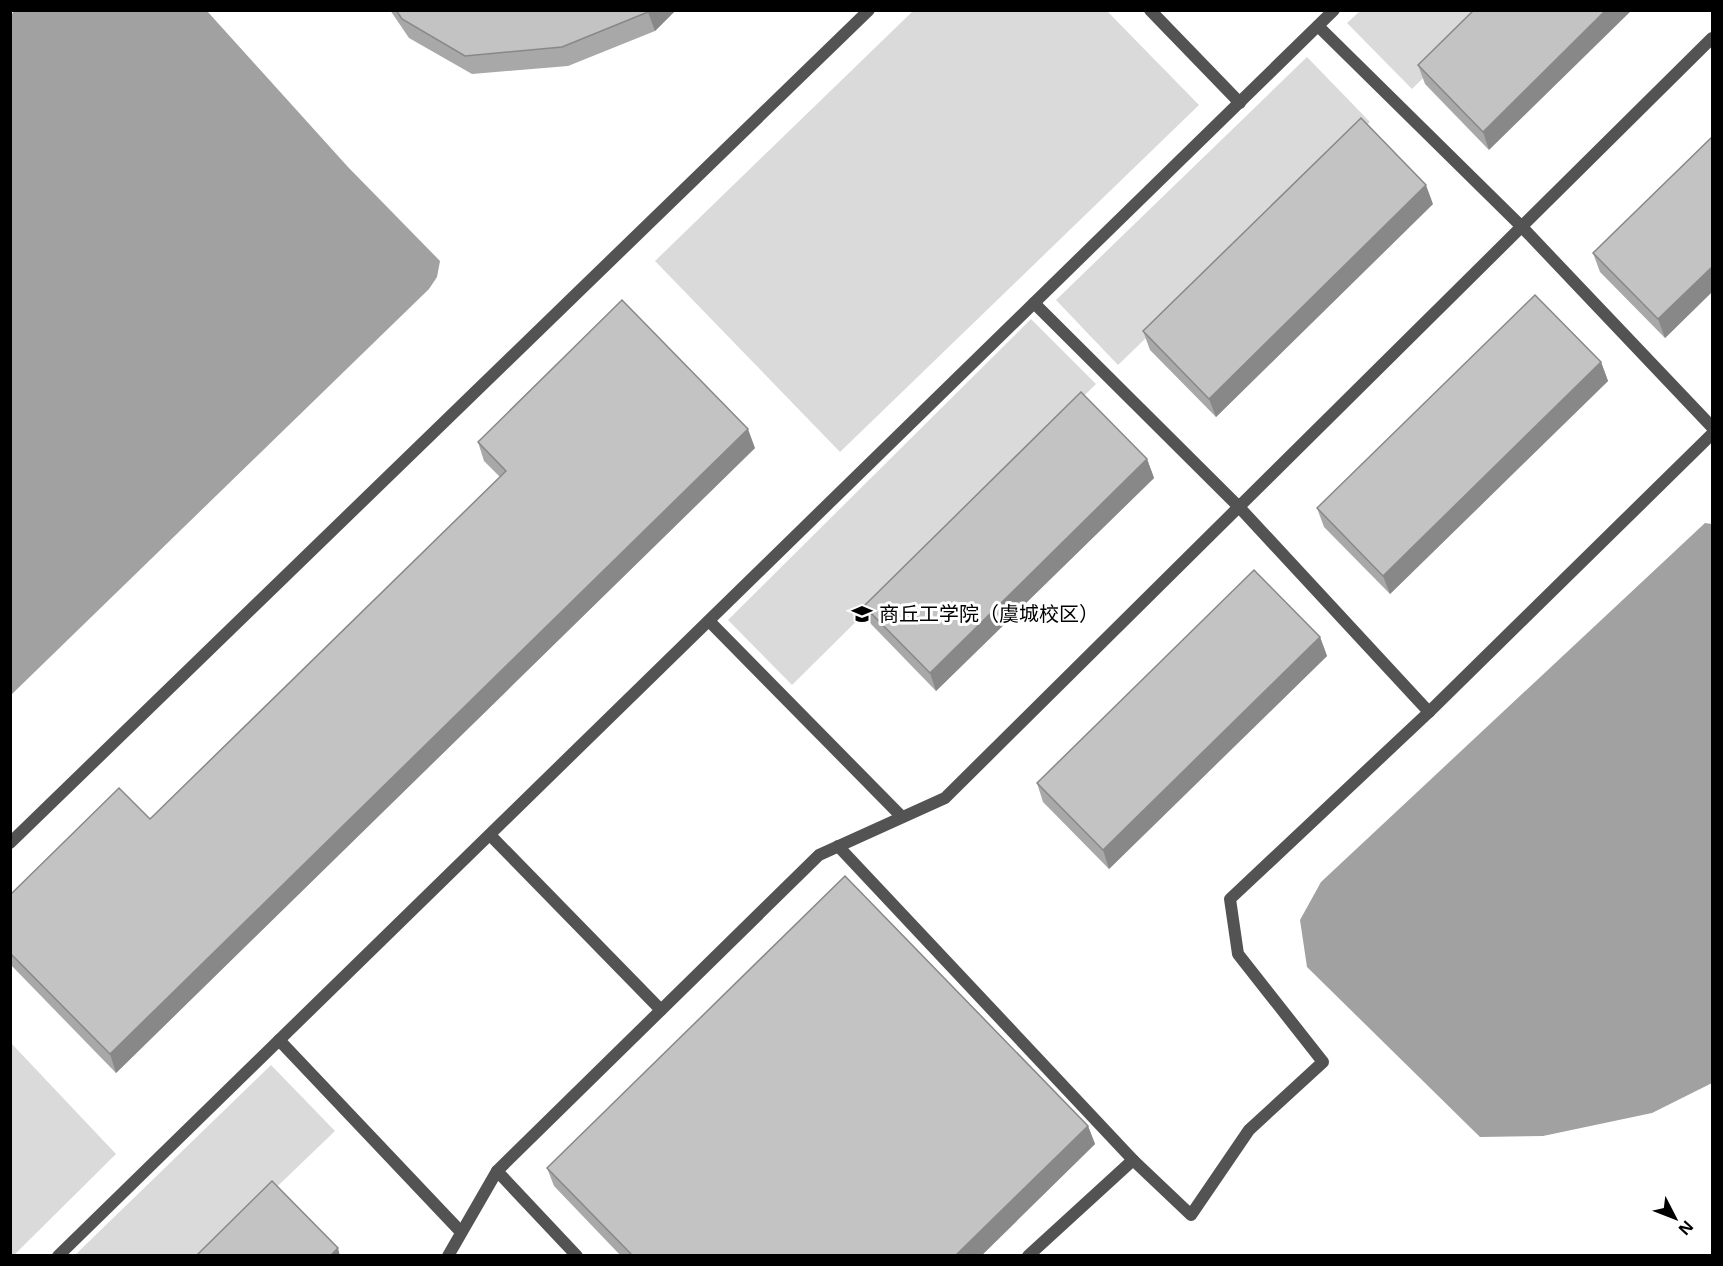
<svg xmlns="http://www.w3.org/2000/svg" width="1723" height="1266" font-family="'Open Sans','Noto Sans SC',sans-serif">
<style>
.green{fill:#dadada}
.water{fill:#a1a1a1}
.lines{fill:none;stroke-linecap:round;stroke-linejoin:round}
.service{stroke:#535353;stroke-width:12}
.wall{fill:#a8a8a8}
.shaded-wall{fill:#888}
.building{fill:#c3c3c3;stroke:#888;stroke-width:1.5}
.labels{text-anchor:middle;stroke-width:6;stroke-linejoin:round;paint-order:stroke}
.poi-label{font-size:20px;fill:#000;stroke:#fff;text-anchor:start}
</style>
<rect width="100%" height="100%" fill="#fff"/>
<!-- green -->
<g class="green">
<path d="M914 10 1107 11 1199 105 840 452 655 261Z"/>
<path d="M1360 11H1491L1412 89 1347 23Z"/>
<path d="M1307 57 1370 122 1118 365 1056 300Z"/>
<path d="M1031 319 1096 384 792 685 728 620Z"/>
<path d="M11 1043 116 1154 13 1256 10 1255Z"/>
<path d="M271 1065 335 1131 206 1255 74 1256Z"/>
</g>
<!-- water -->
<g class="water">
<path d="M14 11H207L348 167 440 261 437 277 429 289 11 695 10 17Z"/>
<path d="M1705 523 1712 524V1083L1652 1113 1543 1136 1480 1137 1307 967 1300 920 1321 882Z"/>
</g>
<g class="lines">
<!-- service -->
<g class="service">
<path d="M1150 10 1240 103"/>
<path d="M1318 26 1522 227 1712 427"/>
<path d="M1034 303 1239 507 1429 712"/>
<path d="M709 621 902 817"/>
<path d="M490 835 661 1010"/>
<path d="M10 843 869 10"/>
<path d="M838 846 1134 1161"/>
<path d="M279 1040 461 1232"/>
<path d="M497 1171 577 1256"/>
<path d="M58 1256 1334 10"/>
<path d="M448 1256 497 1171 819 855 945 798 1712 38"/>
<path d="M1028 1256 1133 1160 1191 1215 1249 1130 1323 1062 1238 954 1230 899 1429 712 1712 434"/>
</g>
</g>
<!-- wall -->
<g class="wall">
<path d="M390 10H676L655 31 568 66 472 74 409 38Z"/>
<path d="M1474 10 1489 150 1425 84 1418 65Z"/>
<path d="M1713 136V291L1665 338 1600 272 1593 253Z"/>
<path d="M1433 204 1216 417 1150 350 1143 331Z"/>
<path d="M1601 362 1608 381 1390 594 1324 527 1317 508Z"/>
<path d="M478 442 755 448 116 1073 10 964V895L150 819 500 477 484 461Z"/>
<path d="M1147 459 1154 478 936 691 871 624 864 606Z"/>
<path d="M1320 637 1327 656 1109 869 1043 802 1037 783Z"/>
<path d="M1088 1126 1095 1144 981 1256H621L554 1186 547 1168Z"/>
</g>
<!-- shaded-wall -->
<g class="shaded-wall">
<path d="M650 10H676L655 31 648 12Z"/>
<path d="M1606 10H1632L1489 150 1483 132Z"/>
<path d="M1426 185 1433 204 1216 417 1209 399Z"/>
<path d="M1713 266V291L1665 338 1658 319Z"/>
<path d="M1601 362 1608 381 1390 594 1383 576Z"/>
<path d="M748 429 755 448 116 1073 110 1054Z"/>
<path d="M1147 459 1154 478 936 691 930 673Z"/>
<path d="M1320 637 1327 656 1109 869 1103 850Z"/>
<path d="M1088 1126 1095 1144 981 1256H955Z"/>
<path d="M338 1248 340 1256H330Z"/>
</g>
<!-- building -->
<g class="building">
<path d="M396 10H650L648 12 562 47 465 56 402 19Z"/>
<path d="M1474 10H1606L1483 132 1418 65Z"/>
<path d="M1361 118 1426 185 1209 399 1143 331Z"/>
<path d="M1713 136V266L1658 319 1593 253Z"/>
<path d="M1535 295 1601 362 1383 576 1317 508Z"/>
<path d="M622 300 748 429 110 1054 10 953V895L119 788 150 819 506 471 478 442Z"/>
<path d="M1081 392 1147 459 930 673 864 606Z"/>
<path d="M1254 570 1320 637 1103 850 1037 783Z"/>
<path d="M845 876 1088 1126 955 1256H633L547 1168Z"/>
<path d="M272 1181 338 1248 330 1256H196Z"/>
</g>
<!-- icons -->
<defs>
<g id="university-bare" transform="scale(1.62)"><path d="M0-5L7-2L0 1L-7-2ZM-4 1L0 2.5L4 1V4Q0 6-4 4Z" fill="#000" stroke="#fff" stroke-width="2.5" paint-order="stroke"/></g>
</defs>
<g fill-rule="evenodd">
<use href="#university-bare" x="862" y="614"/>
</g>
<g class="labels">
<!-- poi labels -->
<g class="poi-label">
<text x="879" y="621">商丘工学院（虞城校区）</text>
</g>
</g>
<!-- border -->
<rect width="1723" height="1266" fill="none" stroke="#000000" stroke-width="24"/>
<!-- north arrow -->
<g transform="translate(1675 1218) rotate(132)" stroke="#ffffff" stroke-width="4.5" paint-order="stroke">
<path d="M0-4.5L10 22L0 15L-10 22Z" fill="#000000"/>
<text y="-9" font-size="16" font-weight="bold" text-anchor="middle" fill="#000000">N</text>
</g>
</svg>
